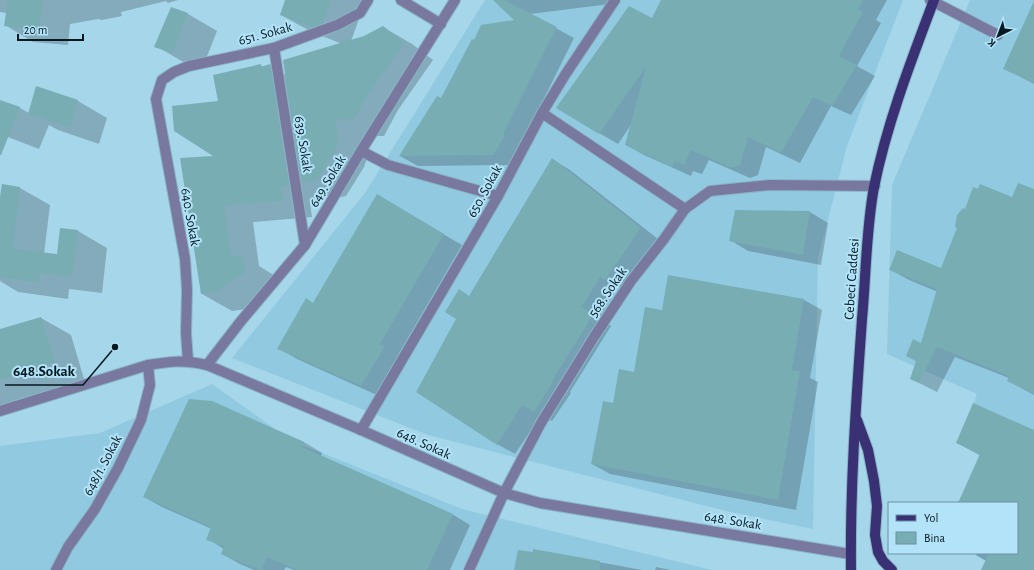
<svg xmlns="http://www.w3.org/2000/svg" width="1034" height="570" font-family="'Alegreya Sans',sans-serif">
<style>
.built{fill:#91cae0}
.shadow{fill:#0003}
.building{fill:#77adb3}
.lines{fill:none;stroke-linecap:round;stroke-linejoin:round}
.minor-casing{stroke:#89b4c6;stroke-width:12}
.major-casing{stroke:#89b4c6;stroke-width:12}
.minor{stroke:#79799f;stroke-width:10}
.major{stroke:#393173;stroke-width:10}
.labels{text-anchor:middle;stroke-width:4;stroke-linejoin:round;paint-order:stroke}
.street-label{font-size:14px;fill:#061921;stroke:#b2e3f8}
.leader{fill:none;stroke:#061921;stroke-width:1.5}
.callout-dot{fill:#061921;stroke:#b2e3f8;stroke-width:1.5}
.callout-label{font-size:15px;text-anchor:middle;font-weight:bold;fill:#061921;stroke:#b2e3f8;stroke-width:4;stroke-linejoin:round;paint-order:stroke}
</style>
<rect width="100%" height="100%" fill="#a6d6ea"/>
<!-- built -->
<g class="built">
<path d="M485 0H903L847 146 818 258 813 529 726 511 428 435 232 358 365 193Z"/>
<path d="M970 0H1034V570L986 561 972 553H1017V503L985 451 959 442 977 394 887 354 892 185Z"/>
<path d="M212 384 292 441 462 509 712 570H0V446L100 433Z"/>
</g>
<!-- shadow -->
<g class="shadow">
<path d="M0 0H178L168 3 166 1 121 12 122 16 102 20 98 19 70 24 68 45 33 42 5 25 7 13 0 12Z"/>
<path d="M287 0H366L351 41 364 37 383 27 412 44 433 60 398 110 384 136H365L367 158 364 167 346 196 332 199 316 190 318 202 310 203 312 217 253 222 259 266 272 274 274 289 246 309 232 311 202 294 216 157 219 102 260 65 264 67 270 65 286 75 342 44 310 31 281 15Z"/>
<path d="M495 0H610V4L530 14 574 38 511 165 418 166 400 156 442 100 474 41 517 21 505 10 499 6V5Z"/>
<path d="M662 0H887L876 20 881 23 857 66 875 76 851 115 831 106 800 163 766 147 758 175 750 178 709 160 702 174 693 171 691 176 644 155 626 145 631 125 618 144 599 133Z"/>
<path d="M171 8 188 14 217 31 202 69 185 63 156 46Z"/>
<path d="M1034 18V84L1004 68Z"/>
<path d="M37 88 78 101 107 118 99 144 58 130 49 125 39 149 0 134V101L20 108 29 113Z"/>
<path d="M552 159 570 170 658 239 624 290 618 287 599 318 611 326 570 392 571 393 552 421 541 415 515 454 497 444 469 297Z"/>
<path d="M3 185 20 188 50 205 44 254 58 256 61 229 78 231 107 248 102 293 69 289 68 299 18 292 0 281V203Z"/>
<path d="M1034 190V395L1008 381 1009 378 955 357 937 392 911 379 938 292 909 280 891 270H941L965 210 1013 198Z"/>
<path d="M395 206 462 245 398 355 402 358 379 396 297 359 279 348 314 304Z"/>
<path d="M736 211 810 212 828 223 821 265 748 251 730 240Z"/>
<path d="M669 276 804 300 822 310 810 378 818 382 796 510 610 474 592 464 613 405 634 373 663 311Z"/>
<path d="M41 318 71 335 84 379 25 398 24 397 0 406V330Z"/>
<path d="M238 414 304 442 322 453 321 456 452 514 470 525 450 570H294L286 567 284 570H254L240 564 222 554 224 549 208 539 212 529 162 507 144 497Z"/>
<path d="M1034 431V570H982L986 561 976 555 977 554 975 553H1017V503H960L981 456 957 443Z"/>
<path d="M534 550 642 570H515L534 553Z"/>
<path d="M656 567 671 570H655Z"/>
</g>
<!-- building -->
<g class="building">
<path d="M8 0H43L39 29 4 26Z"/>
<path d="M285 0H331L322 24 312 27 280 15Z"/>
<path d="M493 0H504L557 27 503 134 505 136 493 155 399 156 437 96 441 98 472 39 474 40 481 25 514 20Z"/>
<path d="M661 0H863L858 9 863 12 839 56 857 65 832 106 813 97 781 153 748 137 740 165 731 168 691 150 684 165 675 161 672 167 625 145 646 67 599 134 556 108 629 6 652 18Z"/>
<path d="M1034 1V83L1003 69Z"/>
<path d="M171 7 188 13 172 53 154 47Z"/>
<path d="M383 26 404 43 369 93 354 119 335 120 338 141 335 150 317 180 302 183 283 60 364 36Z"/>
<path d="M261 64V67L270 64 289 185 281 187 283 200 224 206 231 257 243 256 245 272 216 292 201 294 180 158 213 156 174 131 172 106 218 101 213 75Z"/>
<path d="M36 86 78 100 70 127 28 114Z"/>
<path d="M0 100 20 107 1 155H0Z"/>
<path d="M552 158 641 228 605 280 600 277 582 307 593 315 552 381 553 382 534 412 522 405 497 445 416 392 456 319 445 312 459 289 469 296Z"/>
<path d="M1018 183 1034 189V394L1007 381 1009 376 937 347 919 383 910 379 916 361 906 356 913 339 921 343 937 289 889 270 897 250 941 268 957 228 955 227 957 215 963 208 965 209 973 187 978 189 980 184 1012 197Z"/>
<path d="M2 184 20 187 13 249 57 254 60 228 78 230 72 277 40 272 39 283 0 277V197Z"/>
<path d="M377 194 444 234 380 344 385 346 361 386 277 349 306 298 313 303Z"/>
<path d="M735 210 810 211 803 255 729 241Z"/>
<path d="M668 275 804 299 792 370 800 371 778 500 591 464 603 401 613 403 619 369 634 372 645 307 662 310Z"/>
<path d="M41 317 55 362 0 380V329Z"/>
<path d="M189 399 212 401 239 413 304 442 302 447 453 514 427 570H297L267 557 262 570H259L221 554 224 546 206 540 211 527 143 497Z"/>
<path d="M973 403 1034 430V570H981L989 553H1017V503H958L980 454 956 443Z"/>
<path d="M533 549 600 561V570H514L518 550 533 552Z"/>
</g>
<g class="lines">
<!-- minor casing -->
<g class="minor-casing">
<g id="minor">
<path d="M401 0 441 24"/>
<path d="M930 0 998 35"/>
<path d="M274 48 305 245"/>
<path d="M542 113 565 75 615 0"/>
<path d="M361 151 388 165 498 196"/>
<path d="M188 361 186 333 187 290 185 259 156 99 162 80 174 72 189 66 274 48 337 25 360 13 368 0"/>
<path d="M207 365 241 321 305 245 361 151 455 0"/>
<path d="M0 411 148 365C172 361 183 360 207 365L361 430 504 493 540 503 850 554"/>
<path d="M361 430 498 196 542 113 685 209"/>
<path d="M56 570 68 547 95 509 118 468 141 420 150 385 148 365"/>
<path d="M469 570 504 493 541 423 594 337 631 281 664 239 685 209 710 191 770 185 875 186"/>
</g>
</g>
<!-- major casing -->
<g class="major-casing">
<g id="major">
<path d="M857 420 868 450 874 481 877 506 875 535 878 552 883 561 892 570"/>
<path d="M851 570C850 486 856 403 862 319 866 276 866 230 874 187 887 123 911 61 934 0"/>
</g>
</g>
<!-- minor -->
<use href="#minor" class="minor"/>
<!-- major -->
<use href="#major" class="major"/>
</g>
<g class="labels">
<!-- street labels -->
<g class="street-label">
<text transform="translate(265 33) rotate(-15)" y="5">651. Sokak</text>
<text transform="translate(304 144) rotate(81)" y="5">639. Sokak</text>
<text transform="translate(327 181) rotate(-59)" y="5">649. Sokak</text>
<text transform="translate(484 191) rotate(-61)" y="5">650. Sokak</text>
<text transform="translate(191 217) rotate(80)" y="5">640. Sokak</text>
<text transform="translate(851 279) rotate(-86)" y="5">Cebeci Caddesi</text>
<text transform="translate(607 292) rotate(-56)" y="5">568. Sokak</text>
<text transform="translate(424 443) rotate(24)" y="5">648. Sokak</text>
<text transform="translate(102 465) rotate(-62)" y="5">648/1. Sokak</text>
<text transform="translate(733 520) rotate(9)" y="5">648. Sokak</text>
</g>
</g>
<!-- callouts -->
<path class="leader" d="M115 347L83 385H5"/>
<circle class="callout-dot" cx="115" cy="347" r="4"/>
<g class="callout-label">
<text x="44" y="376">648.Sokak</text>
</g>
<!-- legend -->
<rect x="888" y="502" width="130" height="52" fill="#b2e3f8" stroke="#6d92a2"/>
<rect x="896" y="515" width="20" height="6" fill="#393173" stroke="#6d92a2"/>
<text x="924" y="522" font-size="12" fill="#061921">Yol</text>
<rect x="896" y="532" width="20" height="12" fill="#77adb3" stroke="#6d92a2"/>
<text x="924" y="542" font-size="12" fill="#061921">Bina</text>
<!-- north arrow -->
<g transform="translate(998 36) rotate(222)" stroke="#b2e3f8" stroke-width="3" paint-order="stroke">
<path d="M0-3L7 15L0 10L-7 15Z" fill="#061921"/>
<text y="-6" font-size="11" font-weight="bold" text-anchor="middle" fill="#061921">K</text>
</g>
<!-- scale -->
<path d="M18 34v6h65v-6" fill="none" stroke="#061921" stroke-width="2"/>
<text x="24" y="34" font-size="12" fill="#061921" stroke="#b2e3f8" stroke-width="3" paint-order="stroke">20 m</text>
</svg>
